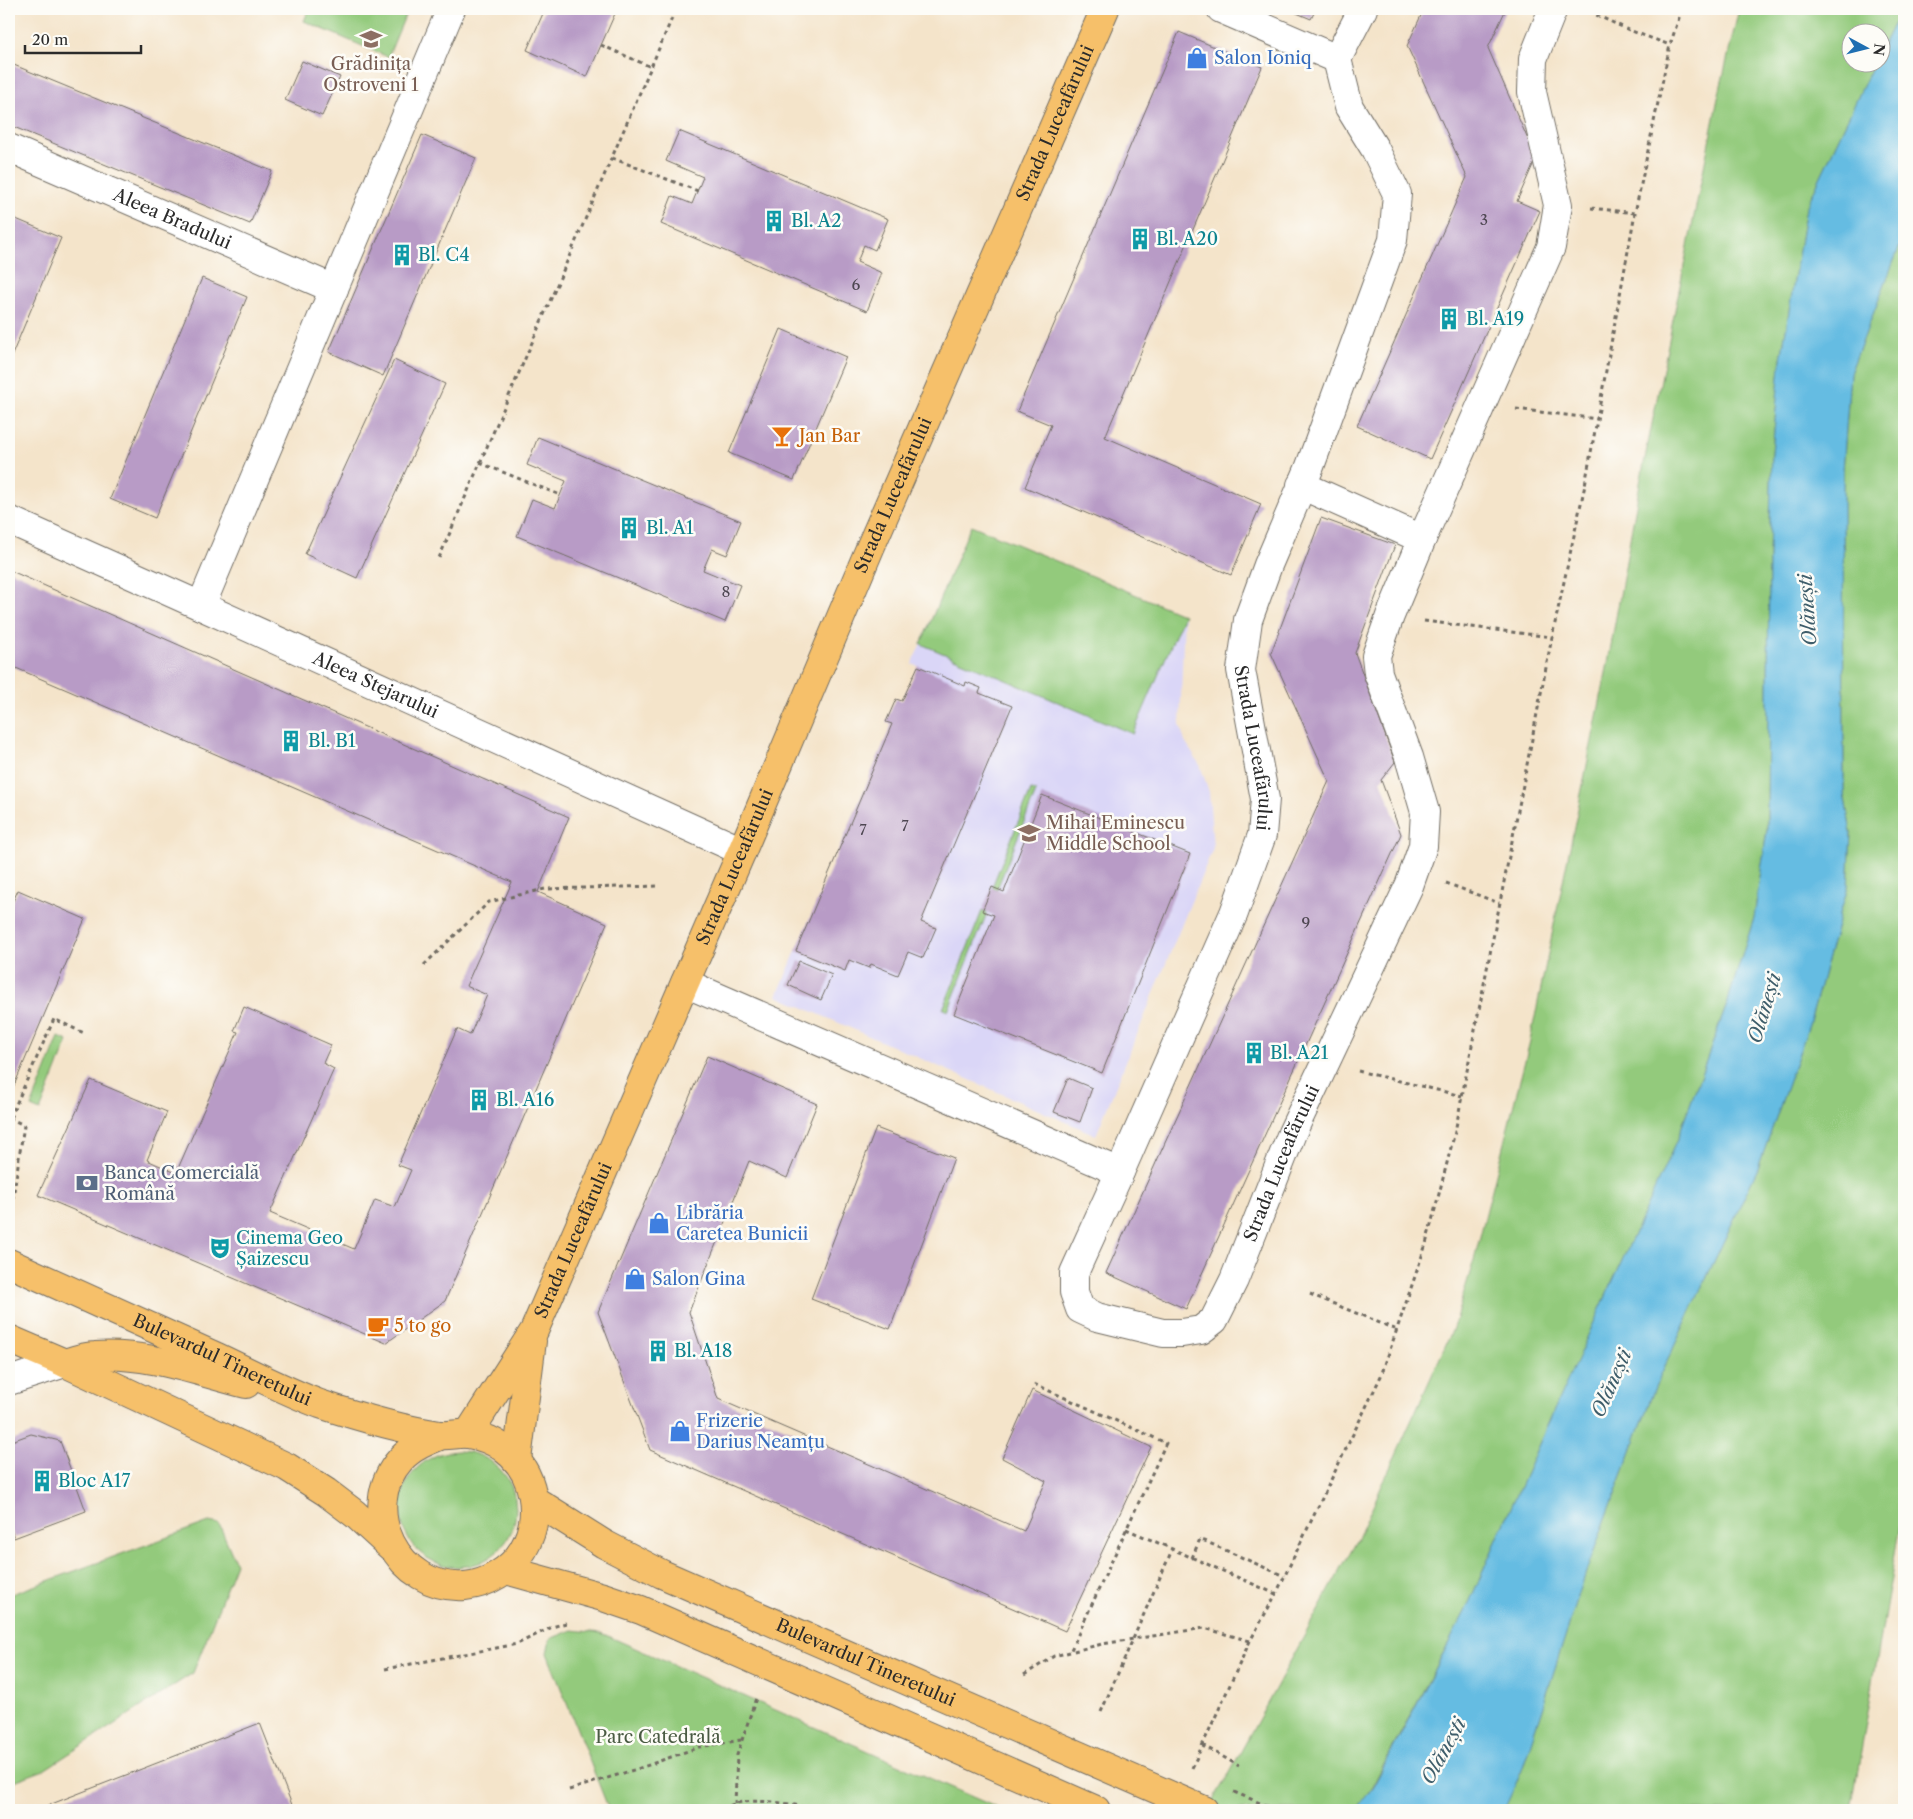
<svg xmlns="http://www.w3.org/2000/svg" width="1913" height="1819" font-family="'Libre Caslon Text',serif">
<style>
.built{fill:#dad6f7}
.green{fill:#93ca7c;stroke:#5f7a54}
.water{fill:#65bce2;stroke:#487486}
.building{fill:#b89bc6}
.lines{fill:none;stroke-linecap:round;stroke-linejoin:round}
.minor-casing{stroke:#716c63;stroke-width:30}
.major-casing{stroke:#716c63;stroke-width:30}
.path{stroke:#716c63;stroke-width:3;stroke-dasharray:4 4;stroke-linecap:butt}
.minor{stroke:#fff;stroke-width:28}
.major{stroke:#f6c06b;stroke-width:28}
.labels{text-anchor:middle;stroke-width:5;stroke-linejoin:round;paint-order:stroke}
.number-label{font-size:15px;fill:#4e4752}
.shop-label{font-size:18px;fill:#366cbe;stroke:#fdfcf7;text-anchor:start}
.education-label{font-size:18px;fill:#785e54;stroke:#fdfcf7}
.street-label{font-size:18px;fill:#2b2b2b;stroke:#fdfcf7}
.culture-label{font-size:18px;fill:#0d838f;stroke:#fdfcf7;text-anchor:start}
.food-label{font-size:18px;fill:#c56008;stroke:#fdfcf7;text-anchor:start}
.service-label{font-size:18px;fill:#4e5e75;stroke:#fdfcf7;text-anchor:start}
.park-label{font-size:18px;fill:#4a5b43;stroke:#fdfcf7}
.water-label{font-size:19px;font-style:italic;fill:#3f5e6b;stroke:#fdfcf7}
</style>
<rect width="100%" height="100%" fill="#fdfcf7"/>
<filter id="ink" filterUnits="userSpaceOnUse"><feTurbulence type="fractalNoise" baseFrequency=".02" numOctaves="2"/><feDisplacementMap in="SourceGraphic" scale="10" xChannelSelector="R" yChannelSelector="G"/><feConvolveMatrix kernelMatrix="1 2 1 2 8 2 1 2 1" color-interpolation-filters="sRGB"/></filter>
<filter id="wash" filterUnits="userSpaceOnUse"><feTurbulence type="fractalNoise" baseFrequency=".0096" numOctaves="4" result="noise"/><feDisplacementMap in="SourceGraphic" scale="20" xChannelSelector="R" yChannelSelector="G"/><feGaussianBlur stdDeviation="1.12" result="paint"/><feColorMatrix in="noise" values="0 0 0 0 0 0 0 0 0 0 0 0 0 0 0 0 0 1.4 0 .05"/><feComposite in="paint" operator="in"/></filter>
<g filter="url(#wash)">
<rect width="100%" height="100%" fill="#f4e4ca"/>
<!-- built -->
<path class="built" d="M971 525 1184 615 1180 725 1185 742 1200 765 1209 792 1213 848 1096 1135 777 996 892 724 886 722 896 699 903 701 918 666 912 664Z"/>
<!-- green -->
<g class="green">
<path d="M309 9H408L388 57 304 21Z"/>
<path d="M1739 9H1901L1881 49 1880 32H1850V62L1874 63 1806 208 1780 366 1772 453 1769 558 1767 830 1754 918 1726 1007 1677 1140 1555 1408 1465 1612 1372 1787 1356 1810H1207L1227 1777 1359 1536 1452 1331 1474 1260 1530 1041 1607 668 1640 483 1718 98Z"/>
<path d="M1904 235V1502L1851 1810H1504L1522 1770 1586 1572 1655 1387 1758 1168 1809 1025 1848 886 1851 833 1844 793 1843 471 1850 373Z"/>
<path d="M971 525 1184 615 1133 734 921 644Z"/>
<path d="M1031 790 1036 792 997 889 992 887Z"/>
<path d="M982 911 987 913 948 1011 943 1009Z"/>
<path d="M59 1037 68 1041 40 1111 31 1107Z"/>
<circle cx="458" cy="1509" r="58"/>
<path d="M209 1522 219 1524 236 1563 193 1673 44 1770 9 1783V1595Z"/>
<path d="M572 1630 601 1633 1002 1810H609L547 1653 550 1639Z"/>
</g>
<!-- water -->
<path class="water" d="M1901 9H1904V235L1850 373 1843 471 1844 793 1851 833 1848 886 1809 1025 1758 1168 1655 1387 1586 1572 1522 1770 1504 1810H1356L1373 1787 1465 1612 1555 1408 1677 1140 1726 1007 1754 918 1767 830 1769 558 1772 453 1780 366 1806 208 1874 63 1880 62 1881 49Z"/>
<g id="blocks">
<!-- building -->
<g class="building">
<path d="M545 9H617L587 77 527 50Z"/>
<path d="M1287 9H1316L1311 19Z"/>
<path d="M1424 9H1506L1488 48 1536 158 1517 201 1540 211 1430 459 1357 426 1467 177 1407 46Z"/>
<path d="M1179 32 1262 67 1105 437 1261 504 1231 575 1025 487 1051 425 1017 411Z"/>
<path d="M302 61 340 77 322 116 285 100Z"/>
<path d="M9 63 272 171 250 224 9 125Z"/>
<path d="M679 131 888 219 875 250 864 245 857 262 882 273 867 311 661 224 672 196 692 204 703 177 666 161Z"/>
<path d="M422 135 476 158 383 376 329 352Z"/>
<path d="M9 216 61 238 9 362Z"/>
<path d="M202 278 247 297 155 518 110 499Z"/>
<path d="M781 329 846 357 794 480 729 453Z"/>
<path d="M394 360 445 384 357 578 305 554Z"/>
<path d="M538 437 741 521 727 555 712 549 703 570 740 585 725 622 517 536 532 499 555 508 566 481 527 465Z"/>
<path d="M1321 518 1395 545 1355 653 1395 762 1381 780 1401 834 1186 1309 1106 1273 1329 781 1271 653Z"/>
<path d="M9 570 569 817 538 892 607 923 445 1301 386 1343 38 1195 91 1080 167 1112 147 1160 176 1173 238 1032 234 1031 244 1007 331 1045 323 1063 334 1069 270 1213 354 1249 375 1200 395 1207 411 1170 398 1165 457 1029 470 1035 487 995 466 986 512 882 9 665Z"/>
<path d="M918 666 965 686 966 682 981 688 979 693 1012 706 921 922 936 928 923 958 908 952 898 975 871 964 869 968 849 960 845 971 796 951 892 724 886 722 896 699 902 701Z"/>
<path d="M1042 795 1190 854 1102 1073 954 1014 994 915 982 911 992 887 1004 892Z"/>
<path d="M18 890 85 919 10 1095H9V910Z"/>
<path d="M799 961 832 975 821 1000 788 985Z"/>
<path d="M707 1056 817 1104 787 1178 749 1161 689 1312 718 1399 1024 1531 1046 1481 1002 1458 1032 1390 1151 1447 1065 1631 650 1450 598 1312Z"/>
<path d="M1068 1078 1092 1088 1080 1122 1054 1112Z"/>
<path d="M876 1128 954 1158 890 1329 811 1299Z"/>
<path d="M31 1434 60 1441 86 1511 14 1538 9 1524V1442Z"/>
<path d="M260 1723 294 1810H36Z"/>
</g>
</g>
</g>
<g filter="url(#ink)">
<use href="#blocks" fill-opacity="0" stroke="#716c63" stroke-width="1"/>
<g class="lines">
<!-- minor casing -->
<g class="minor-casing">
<g id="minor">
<path d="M1221 9 1337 59"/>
<path id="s1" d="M1363 9 1337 59 1349 107 1375 149 1397 194 1393 240 1309 469 1268 565 1248 620 1241 670 1265 799 1262 835 1234 913 1120 1172 1074 1273V1292L1080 1309 1097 1317 1163 1333H1182L1201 1330 1214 1320 1234 1280 1292 1133 1409 886 1423 846 1425 812 1409 757 1378 673 1376 656 1390 616 1422 539 1551 247 1558 205 1532 92 1533 59 1553 9"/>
<path id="s2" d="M9 148 334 289"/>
<path d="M1301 485 1422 539"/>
<path id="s3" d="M9 520 201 606 742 851"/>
<path d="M201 606 451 9"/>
<path d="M685 983 1120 1172"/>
<path d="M9 1381 65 1363"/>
</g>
</g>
<!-- major casing -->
<g class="major-casing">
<g id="major">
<path id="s4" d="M9 1263C78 1294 147 1325 217 1357 249 1372 287 1392 320 1404 359 1417 399 1429 440 1435 449 1436 459 1433 468 1434 480 1436 494 1441 503 1448 535 1471 543 1516 523 1550 511 1570 487 1584 465 1586 398 1591 356 1509 401 1459 412 1447 427 1441 442 1435"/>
<path d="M9 1339 65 1363 287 1467 326 1492 355 1514 391 1547"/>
<path d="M65 1363C74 1360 85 1356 95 1356 146 1352 198 1372 246 1384"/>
<path id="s5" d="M468 1434 534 1331 742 851 870 548 1105 9"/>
<path d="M517 1460 532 1341"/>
<path id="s6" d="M534 1500 604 1544 662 1574 1204 1810"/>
<path d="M506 1570 603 1597 641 1610 1096 1810"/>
</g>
</g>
<!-- path -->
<g class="path">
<path d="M1596 9 1594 14 1629 30 1670 45"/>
<path d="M601 45 651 67"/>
<path d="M612 158 698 191"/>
<path d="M1591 208 1635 213"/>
<path d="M1516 409 1598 419"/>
<path d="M480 463 560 495"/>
<path d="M439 558 676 9"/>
<path d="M1424 621 1552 637"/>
<path d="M1446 883 1499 903"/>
<path d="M424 965 489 902 545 889 660 886"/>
<path d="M1358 1071 1462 1096"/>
<path d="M9 1118 24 1125 13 1198"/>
<path d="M10 1118 54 1019 86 1034"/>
<path d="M1310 1294 1397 1330"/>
<path d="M1034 1384 1166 1443 1070 1652"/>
<path d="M1126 1529 1276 1594"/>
<path d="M1192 1558 1200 1539 1284 1576"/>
<path d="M385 1669 517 1644 552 1627 566 1623"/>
<path d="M1024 1675 1054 1656 1102 1644 1204 1628 1250 1641"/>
<path d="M1101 1712 1172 1550"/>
<path d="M1203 1748 1204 1746 1239 1766"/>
<path d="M1192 1768 1250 1641 1276 1594 1381 1376 1426 1244 1455 1132 1552 637 1585 485 1635 213 1670 45 1682 9"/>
<path d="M569 1790 643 1767 699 1747 741 1740"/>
<path d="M1234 1792 1277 1810"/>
<path d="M735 1804 737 1755 756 1698"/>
<path d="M723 1810C727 1808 730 1805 734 1804 750 1798 797 1803 813 1810"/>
</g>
<!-- minor -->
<use href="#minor" class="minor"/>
<!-- major -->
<use href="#major" class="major"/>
</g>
</g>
<!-- icons -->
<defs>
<g id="school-bare" transform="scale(1.725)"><path d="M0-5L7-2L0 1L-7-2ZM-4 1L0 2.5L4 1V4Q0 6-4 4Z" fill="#8d6e63" stroke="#fdfcf7" stroke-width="2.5" paint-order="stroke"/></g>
<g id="shop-bare" transform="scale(1.725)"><path d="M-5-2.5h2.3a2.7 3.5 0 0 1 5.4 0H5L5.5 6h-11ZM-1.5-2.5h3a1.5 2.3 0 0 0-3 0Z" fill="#3f7fe0" stroke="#fdfcf7" stroke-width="2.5" paint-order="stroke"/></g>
<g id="building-bare" transform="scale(1.725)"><path d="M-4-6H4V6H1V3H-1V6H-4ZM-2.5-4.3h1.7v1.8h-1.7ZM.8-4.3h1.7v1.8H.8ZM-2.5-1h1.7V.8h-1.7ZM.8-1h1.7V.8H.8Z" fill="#0f9aa8" stroke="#fdfcf7" stroke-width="2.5" paint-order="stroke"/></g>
<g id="bar-bare" transform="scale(1.725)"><path d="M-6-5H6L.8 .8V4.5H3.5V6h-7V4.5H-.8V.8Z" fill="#e8710a" stroke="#fdfcf7" stroke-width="2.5" paint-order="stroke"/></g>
<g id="bank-bare" transform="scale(1.725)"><path d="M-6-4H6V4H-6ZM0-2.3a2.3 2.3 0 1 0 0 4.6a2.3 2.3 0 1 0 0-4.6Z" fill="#5c6f8a" stroke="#fdfcf7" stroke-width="2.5" paint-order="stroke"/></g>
<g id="theatre-bare" transform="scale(1.725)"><path d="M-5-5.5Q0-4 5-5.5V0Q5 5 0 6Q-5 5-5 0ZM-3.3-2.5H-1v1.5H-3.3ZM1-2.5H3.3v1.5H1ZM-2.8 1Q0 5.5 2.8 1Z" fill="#0f9aa8" stroke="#fdfcf7" stroke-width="2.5" paint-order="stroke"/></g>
<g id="cafe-bare" transform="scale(1.725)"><path d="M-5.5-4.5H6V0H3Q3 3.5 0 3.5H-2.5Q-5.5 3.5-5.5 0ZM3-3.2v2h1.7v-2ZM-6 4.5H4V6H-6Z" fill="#e8710a" stroke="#fdfcf7" stroke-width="2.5" paint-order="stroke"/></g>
</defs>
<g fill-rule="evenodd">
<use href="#school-bare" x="371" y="39"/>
<use href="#shop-bare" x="1197" y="58"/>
<use href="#building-bare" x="774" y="221"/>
<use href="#building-bare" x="1140" y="239"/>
<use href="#building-bare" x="402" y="255"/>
<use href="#building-bare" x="1449" y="319"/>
<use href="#bar-bare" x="782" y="436"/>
<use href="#building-bare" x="629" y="528"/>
<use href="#building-bare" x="291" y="741"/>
<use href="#school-bare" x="1029" y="833"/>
<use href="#building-bare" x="1254" y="1053"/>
<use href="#building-bare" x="479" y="1100"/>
<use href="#bank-bare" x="87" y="1183"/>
<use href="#shop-bare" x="659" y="1223"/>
<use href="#theatre-bare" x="220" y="1248"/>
<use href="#shop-bare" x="635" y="1279"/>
<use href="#cafe-bare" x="378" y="1326"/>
<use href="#building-bare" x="658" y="1351"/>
<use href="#shop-bare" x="680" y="1431"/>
<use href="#building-bare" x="42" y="1481"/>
</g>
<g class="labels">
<!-- number labels -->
<g class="number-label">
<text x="1484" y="225">3</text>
<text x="856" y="290">6</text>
<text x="726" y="597">8</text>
<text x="905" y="831">7</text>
<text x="863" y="835">7</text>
<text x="1306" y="928">9</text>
</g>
<!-- shop labels -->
<g class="shop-label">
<text x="1214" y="64">Salon Ioniq</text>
<text x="676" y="1219">Librăria<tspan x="676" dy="21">Caretea Bunicii</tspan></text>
<text x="652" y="1285">Salon Gina</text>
<text x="696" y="1427">Frizerie<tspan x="696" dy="21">Darius Neamțu</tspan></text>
</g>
<!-- education labels -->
<g class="education-label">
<text x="371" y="70">Grădinița<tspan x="371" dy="21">Ostroveni 1</tspan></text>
<text x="1046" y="829" text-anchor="start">Mihai Eminescu<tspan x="1046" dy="21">Middle School</tspan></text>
</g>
<!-- street labels -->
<g class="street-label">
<text dy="6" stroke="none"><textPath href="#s5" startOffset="1438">Strada Luceafărului</textPath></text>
<text dy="6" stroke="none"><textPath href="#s2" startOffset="178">Aleea Bradului</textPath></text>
<text dy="6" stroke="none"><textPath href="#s5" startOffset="1032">Strada Luceafărului</textPath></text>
<text dy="6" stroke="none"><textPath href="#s3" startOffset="402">Aleea Stejarului</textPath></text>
<text dy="6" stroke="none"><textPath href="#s1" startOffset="788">Strada Luceafărului</textPath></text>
<text dy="6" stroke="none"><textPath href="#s5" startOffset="628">Strada Luceafărului</textPath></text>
<text dy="6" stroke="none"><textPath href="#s1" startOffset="1702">Strada Luceafărului</textPath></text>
<text dy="6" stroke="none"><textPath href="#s5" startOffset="221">Strada Luceafărului</textPath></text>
<text dy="6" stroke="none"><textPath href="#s4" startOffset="234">Bulevardul Tineretului</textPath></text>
<text dy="6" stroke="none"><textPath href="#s6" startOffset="370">Bulevardul Tineretului</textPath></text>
</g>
<!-- culture labels -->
<g class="culture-label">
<text x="791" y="227">Bl. A2</text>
<text x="1156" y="245">Bl. A20</text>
<text x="418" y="261">Bl. C4</text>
<text x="1466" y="325">Bl. A19</text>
<text x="646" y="534">Bl. A1</text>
<text x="308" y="747">Bl. B1</text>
<text x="1270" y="1059">Bl. A21</text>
<text x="496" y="1106">Bl. A16</text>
<text x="236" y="1244">Cinema Geo<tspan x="236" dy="21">Șaizescu</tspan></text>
<text x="674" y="1357">Bl. A18</text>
<text x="58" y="1487">Bloc A17</text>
</g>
<!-- food labels -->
<g class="food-label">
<text x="799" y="442">Jan Bar</text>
<text x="394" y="1332">5 to go</text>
</g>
<!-- service labels -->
<g class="service-label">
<text x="104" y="1179">Banca Comercială<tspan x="104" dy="21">Română</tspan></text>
</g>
<!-- park labels -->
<g class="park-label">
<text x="658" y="1743">Parc Catedrală</text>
</g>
<!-- water labels -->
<g class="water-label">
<text transform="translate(1807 610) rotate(-94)" y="7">Olănești</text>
<text transform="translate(1764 1008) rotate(-73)" y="7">Olănești</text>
<text transform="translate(1611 1383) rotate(-66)" y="7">Olănești</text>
<text transform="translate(1443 1751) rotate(-61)" y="7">Olănești</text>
</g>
</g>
<!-- margin -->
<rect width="1913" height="1819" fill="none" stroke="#fdfcf7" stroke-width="30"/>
<!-- north arrow -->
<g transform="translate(1866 48) rotate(97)"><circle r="24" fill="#fdfcf7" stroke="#a9a8a5"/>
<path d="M0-4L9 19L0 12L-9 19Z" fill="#1f6fb2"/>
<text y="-8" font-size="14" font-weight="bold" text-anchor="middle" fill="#2b2b2b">N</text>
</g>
<!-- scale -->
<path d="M25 45v8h116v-8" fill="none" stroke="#2b2b2b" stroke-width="2.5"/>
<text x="32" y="45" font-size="15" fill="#2b2b2b" stroke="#fdfcf7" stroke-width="4" paint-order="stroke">20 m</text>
</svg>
